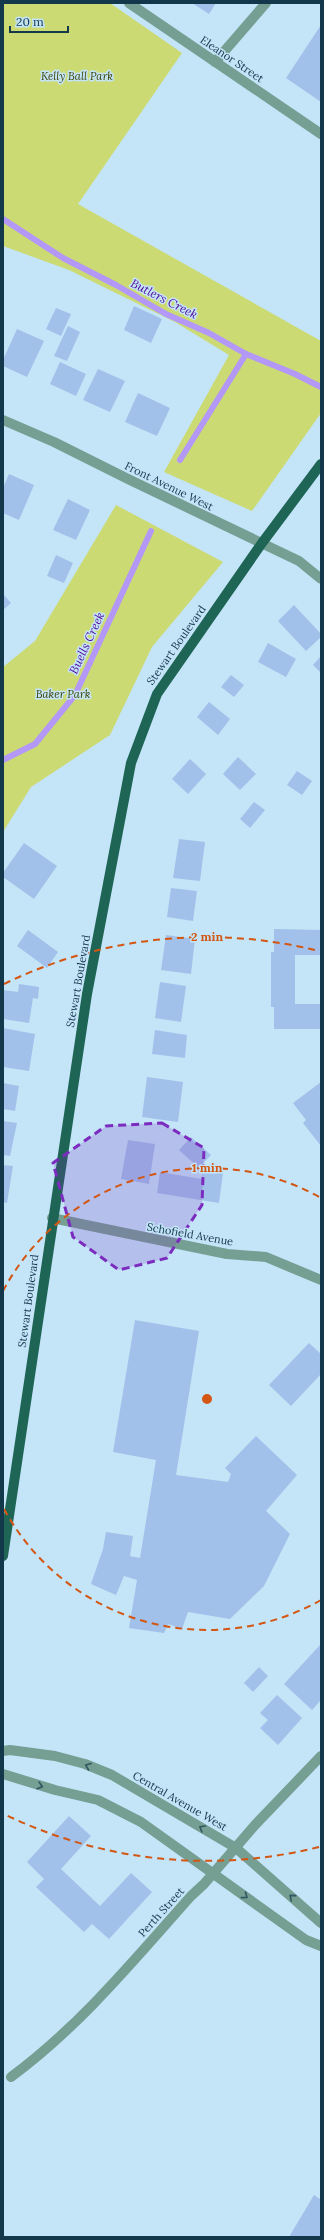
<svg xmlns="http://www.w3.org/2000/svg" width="324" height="2240" font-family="Lora,serif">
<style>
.green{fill:#ccda73}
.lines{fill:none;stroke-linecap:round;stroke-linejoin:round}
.stream{stroke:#b398f7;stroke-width:6}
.building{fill:#a2c1ea}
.minor{stroke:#759f93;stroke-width:10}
.major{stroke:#1e6556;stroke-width:10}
.oneway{stroke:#305661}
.marked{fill:#7b2cbf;fill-opacity:0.2;stroke:#7b2cbf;stroke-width:3;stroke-dasharray:8 5;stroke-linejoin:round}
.ring{fill:none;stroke:#d35612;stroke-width:2;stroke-dasharray:7 5}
.labels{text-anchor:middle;stroke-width:3;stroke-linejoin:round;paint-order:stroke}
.street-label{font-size:11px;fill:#13374b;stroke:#c4e4f8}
.park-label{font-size:11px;font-style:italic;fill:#3a4102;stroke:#c4e4f8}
.water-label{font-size:12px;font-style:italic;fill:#510c9d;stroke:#c4e4f8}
.centre{fill:#d35612;stroke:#c4e4f8;stroke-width:2}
.ring-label{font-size:12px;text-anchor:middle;font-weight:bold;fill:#d35612;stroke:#c4e4f8;stroke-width:3;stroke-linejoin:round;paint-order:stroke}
</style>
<rect width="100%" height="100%" fill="#c4e4f8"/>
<!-- green -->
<g class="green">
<path d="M3 3H110L182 53 78 204 321 341V413L252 511 164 472 229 355 175 322 69 270 3 246Z"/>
<path d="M116 505 223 562 152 647 110 735 31 787 3 832V667L35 641Z"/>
</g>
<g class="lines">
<!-- stream -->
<g class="stream">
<path d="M3 219 63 258 116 285 166 314 209 333 246 354 295 374 321 387"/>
<path d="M180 460 246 354"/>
<path d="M3 760 35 744 75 695 151 531"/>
</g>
</g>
<!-- building -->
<g class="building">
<path d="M192 3H216L209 14Z"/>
<path d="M321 25V102L286 78Z"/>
<path d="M134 306 162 319 151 343 124 330Z"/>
<path d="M56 308 71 314 61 336 46 329Z"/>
<path d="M68 326 80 332 67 361 54 356Z"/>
<path d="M17 329 44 341 27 377 3 366V360Z"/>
<path d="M60 362 86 374 76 396 50 384Z"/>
<path d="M98 369 125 381 110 412 83 400Z"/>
<path d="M138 393 170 408 157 436 125 422Z"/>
<path d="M9 474 34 485 19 520 3 513V488Z"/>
<path d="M68 499 90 510 76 540 53 530Z"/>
<path d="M56 555 73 563 64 583 47 576Z"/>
<path d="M3 594 11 603 3 610Z"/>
<path d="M294 605 321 634V637L306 651 278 621Z"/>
<path d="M268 643 296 659 286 677 258 662Z"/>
<path d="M321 656V673L313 665Z"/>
<path d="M231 675 244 685 234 697 221 687Z"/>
<path d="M209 702 230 719 218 735 197 717Z"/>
<path d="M238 757 256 774 240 790 223 774Z"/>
<path d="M190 759 206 774 188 794 172 779Z"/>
<path d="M297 771 312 781 302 795 287 785Z"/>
<path d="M254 802 265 810 250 828 240 819Z"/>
<path d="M179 839 205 842 200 881 173 878Z"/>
<path d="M24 843 57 866 34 899 3 877V873Z"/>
<path d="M171 888 197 891 193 921 167 917Z"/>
<path d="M274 929 321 930V955H295V1004H321V1029H274V1007H271V952H274Z"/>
<path d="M28 930 58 952 47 968 17 946Z"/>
<path d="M166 935 195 939 191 974 161 970Z"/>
<path d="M160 982 186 986 181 1022 155 1018Z"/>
<path d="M19 984 39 987 38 999 33 998 29 1023 3 1019V990L18 992Z"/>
<path d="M3 1028 35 1034 29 1071 3 1067Z"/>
<path d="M155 1030 187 1035 185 1058 152 1054Z"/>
<path d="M147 1077 183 1082 178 1122 142 1117Z"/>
<path d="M321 1082V1146L303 1123 306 1120 293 1103Z"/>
<path d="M3 1083 19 1086 15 1111 3 1109Z"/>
<path d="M3 1121 17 1123 10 1156 3 1155Z"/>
<path d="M191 1137 211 1155 199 1168 179 1150Z"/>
<path d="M128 1140 155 1144 149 1184 121 1179Z"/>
<path d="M3 1165 13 1166 7 1203 3 1202Z"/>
<path d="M203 1170 223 1173 219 1203 157 1193 160 1172 202 1179Z"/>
<path d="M135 1320 199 1331 176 1475 228 1482 231 1474 225 1468 256 1436 297 1475 266 1511 290 1534 264 1586 230 1619 188 1612 182 1629 168 1624 164 1633 129 1628 137 1580 124 1576 116 1595 91 1584 103 1549 106 1532 133 1536 130 1556 140 1558 156 1460 113 1452Z"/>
<path d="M309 1343 321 1354V1374L291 1406 269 1385Z"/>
<path d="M321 1644V1700L312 1710 284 1684Z"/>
<path d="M259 1667 268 1676 253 1692 244 1683Z"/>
<path d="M277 1695 302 1718 278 1745 260 1728 268 1720 260 1713Z"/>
<path d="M69 1816 91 1836 61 1869 100 1906 131 1873 152 1892 109 1939 92 1924 84 1932 36 1887 44 1879 27 1862Z"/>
<path d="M314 2195 321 2200V2237H289Z"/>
</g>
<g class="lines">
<!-- minor -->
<g class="minor">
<path d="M129 3 321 134"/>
<path d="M215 62 266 3"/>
<path d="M3 420 54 442 128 479 299 561 321 579"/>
<path d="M52 1218 227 1254 266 1257 321 1280"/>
<path d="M3 1751 10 1750 55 1756 85 1764 112 1775 236 1848 321 1923"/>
<path d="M3 1774 55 1790 98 1800 141 1822 306 1940 321 1946"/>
<path d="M11 2077C80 2026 134 1960 191 1896L204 1884 255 1825 321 1756"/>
</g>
<!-- major -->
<path class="major" d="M3 1556 87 994 131 763 157 694 262 543 321 464"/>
</g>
<!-- one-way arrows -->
<defs><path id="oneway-chevron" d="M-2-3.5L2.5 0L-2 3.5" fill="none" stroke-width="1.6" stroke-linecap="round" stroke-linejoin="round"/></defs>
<g class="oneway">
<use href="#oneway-chevron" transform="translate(88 1766) rotate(-159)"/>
<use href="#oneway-chevron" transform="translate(40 1786) rotate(16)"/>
<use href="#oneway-chevron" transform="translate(202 1828) rotate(-149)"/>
<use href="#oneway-chevron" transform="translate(245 1896) rotate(36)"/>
<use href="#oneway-chevron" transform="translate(292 1897) rotate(-139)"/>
</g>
<!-- marked area -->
<path class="marked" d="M162 1123 204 1148 202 1205 167 1258 119 1270 73 1237 53 1163 106 1126Z"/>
<!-- distance rings -->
<g class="ring">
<path d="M321 1600A231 231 0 0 1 3 1507M3 1291A231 231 0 0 1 321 1198"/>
<path d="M319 1847A462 462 0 0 1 4 1814M4 984A462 462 0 0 1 319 951"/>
</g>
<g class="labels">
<!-- street labels -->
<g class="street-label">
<text transform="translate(232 59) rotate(34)" y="4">Eleanor Street</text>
<text transform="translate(169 486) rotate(26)" y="4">Front Avenue West</text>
<text transform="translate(176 645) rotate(-55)" y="4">Stewart Boulevard</text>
<text transform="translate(78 981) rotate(-80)" y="4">Stewart Boulevard</text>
<text transform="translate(190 1234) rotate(10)" y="4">Schofield Avenue</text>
<text transform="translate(28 1301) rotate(-82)" y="4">Stewart Boulevard</text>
<text transform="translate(180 1801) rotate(30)" y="4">Central Avenue West</text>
<text transform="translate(161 1912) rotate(-48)" y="4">Perth Street</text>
</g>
<!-- park labels -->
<g class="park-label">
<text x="77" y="80">Kelly Ball Park</text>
<text x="63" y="698">Baker Park</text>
</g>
<!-- water labels -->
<g class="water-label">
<text transform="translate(164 299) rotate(27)" y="4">Butlers Creek</text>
<text transform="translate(87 643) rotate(-65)" y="4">Buells Creek</text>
</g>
</g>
<circle cx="207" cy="1399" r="6" class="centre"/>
<g class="ring-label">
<text x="207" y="941">2 min</text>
<text x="207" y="1172">1 min</text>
</g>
<!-- border -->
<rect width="324" height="2240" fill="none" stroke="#13374b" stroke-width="8"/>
<!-- scale -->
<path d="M10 26v6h58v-6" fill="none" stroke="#13374b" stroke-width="2"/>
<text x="16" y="26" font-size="12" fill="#13374b" stroke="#c4e4f8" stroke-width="3" paint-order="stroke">20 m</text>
</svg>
